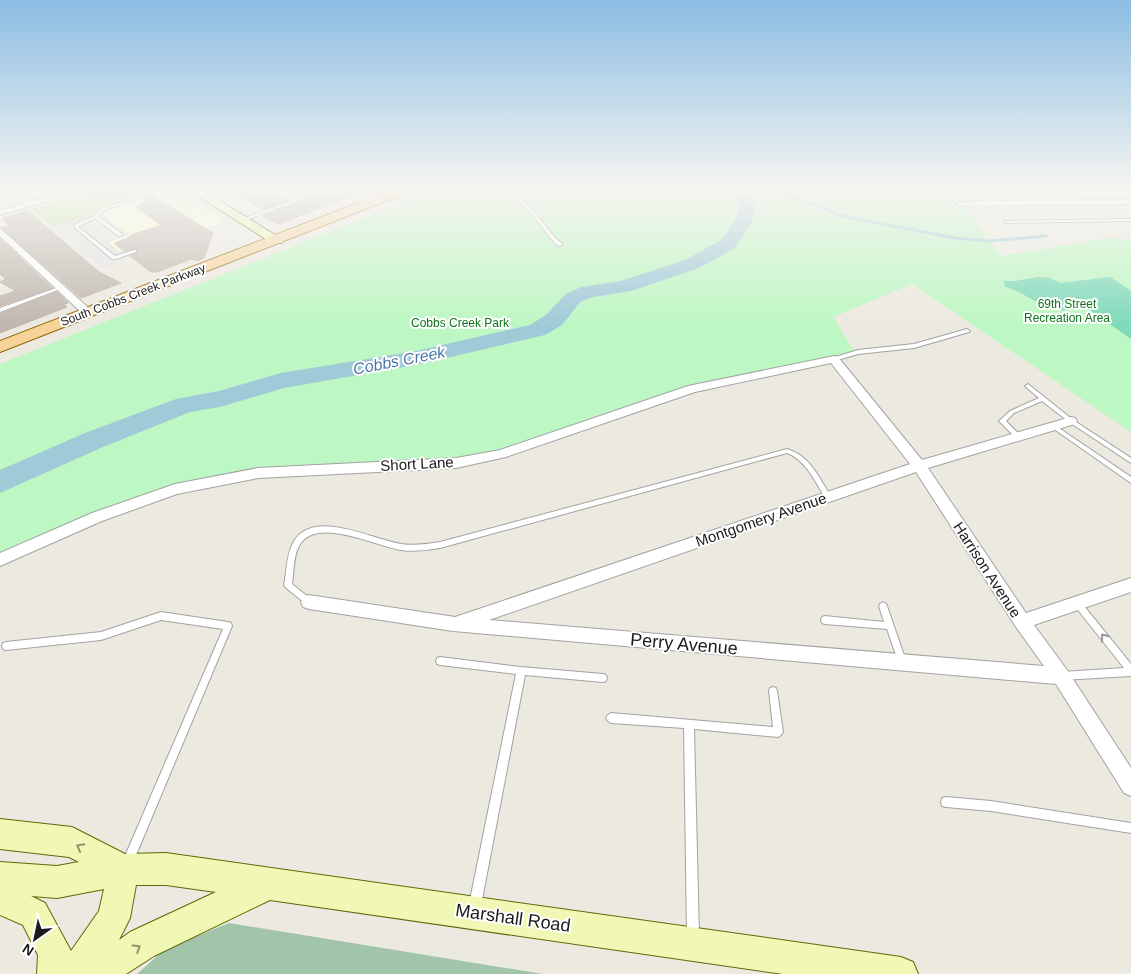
<svg xmlns="http://www.w3.org/2000/svg" width="1131" height="974" font-family="Helvetica,sans-serif">
<style>
.education{fill:#fcfed8}
.grass{fill:#c3e6a6}
.cemetery{fill:#a2c4a9}
.park{fill:#bdf7c3}
.pitch{fill:#80daba}
.parking{fill:#e3e3e3}
.lines{fill:none;stroke-linecap:round;stroke-linejoin:round}
.stream{stroke:#a1cad9;stroke-width:3}
.river{fill:#a1cad9;fill-rule:evenodd}
.building{fill:#c0b8b0;stroke:#bdb0a3}
.lane-casing{stroke:#a2a2a2;stroke-width:2}
.street-casing{stroke:#a2a2a2;stroke-width:2}
.secondary-casing{stroke:#5d6b08;stroke-width:2}
.primary-casing{stroke:#8c6505;stroke-width:2}
.lane{fill:#fff;fill-rule:evenodd}
.street{fill:#fff;fill-rule:evenodd}
.secondary{fill:#f1f7b4;fill-rule:evenodd}
.primary{fill:#f8d399;fill-rule:evenodd}
.oneway{stroke:#989898}
.oneway2{stroke:#91946f}
.labels{text-anchor:middle;stroke-width:4;stroke-linejoin:round;paint-order:stroke}
.far-street-label{font-size:12px;fill:#1b1b1b;stroke:#fff}
.far-park-label{font-size:12px;fill:#0e731b;stroke:#fff}
.street-label{font-size:15px;fill:#1b1b1b;stroke:#fff}
.water-label{font-size:16px;font-style:italic;fill:#4b75a6;stroke:#fff}
.near-street-label{font-size:18px;fill:#1b1b1b;stroke:#fff}
</style>
<rect width="100%" height="100%" fill="#ece9e0"/>
<!-- education -->
<path class="education" d="M170 189 225 221 145 250 139 246 120 252 107 242 128 235 102 215 104 212 113 207Z"/>
<!-- grass -->
<path class="grass" d="M100 189H159L88 212 92 215 53 227 32 209Z"/>
<!-- cemetery -->
<path class="cemetery" d="M229 923 543 974H137L164 950Z"/>
<!-- park -->
<path class="park" d="M436 189H955L963 206 1001 256 1107 238 1131 240V432L912 284 833 317 856 354 656 401 473 459 200 485 24 550 0 563V364Z"/>
<!-- pitch -->
<path class="pitch" d="M1039 277 1050 278 1060 283 1110 277 1131 291V339L1081 304C1055 324 1029 292 1005 287L1004 281H1015Z"/>
<!-- parking -->
<path class="parking" d="M92 215H102L129 235 108 242 120 252 139 246 145 250 132 255 134 257 103 269 53 227Z"/>
<g class="lines">
<!-- stream -->
<path class="stream" d="M773 189 842 216 955 238 989 241 1046 236"/>
<!-- river -->
<path class="river" d="M729 189H745L756 202 752 222 735 248 699 268 631 291 593 297 580 302 562 325 545 335 416 365 284 388 220 407 190 412 103 447 0 493V470L85 433 176 399 219 391 281 373 416 351 530 325 546 315 566 294 581 287 621 281 685 260 721 240 734 222 740 206Z"/>
</g>
<!-- building -->
<g class="building">
<path d="M231 189H270L288 201 263 209 229 191Z"/>
<path d="M332 189H345L355 195 278 224 263 216Z"/>
<path d="M152 196 213 233 204 258 198 261 191 259 157 272H151L130 256 138 253 137 249 124 251 115 244H117L115 243 131 237 129 236 161 225 136 207 142 205 145 199Z"/>
<path d="M28 211 99 272 121 283 81 298 2 228 9 226 3 218Z"/>
<path d="M0 239 52 288 0 306V296L16 291 0 282 6 279 0 274Z"/>
<path d="M57 292 68 303 64 304 67 307 0 333V314Z"/>
</g>
<g class="lines">
<!-- lane casing -->
<g class="lane-casing">
<g id="lane">
<path d="M162 189H168L105 210 98 216 122 234V236H118L95 218 78 227 115 256 134 250H136V252L116 259H112L74 227 75 224 92 217 103 208Z"/>
<path d="M272 189H277L296 199 300 198 284 189H289L303 197 324 189H330L246 220H244V218L292 201Z"/>
<path d="M492 189C498 189 502 191 507 192 533 201 542 227 562 244V246H558C544 233 536 215 521 203 513 195 501 194 492 189Z"/>
<path d="M949 189H953L954 195 961 203V205H959L950 195Z"/>
<path d="M1048 189H1052L1046 202 1043 203 1042 202Z"/>
<path d="M1131 219V221L1006 223 1004 222 1006 221Z"/>
<path d="M59 287 63 288 0 312V308Z"/>
<path d="M967 329 970 331 969 332 914 348 858 354 834 361 831 359 832 358 858 350 914 344Z"/>
<path d="M1028 384 1073 420 1131 458V463L1069 422 1042 401 1014 413 1006 421 1021 436 1018 438H1016L999 421 1010 411 1039 398 1026 387 1025 386Z"/>
<path d="M1053 424 1131 477V483L1051 427 1050 426Z"/>
<path d="M787 449C810 456 818 476 830 495L831 497 830 499H826C816 483 806 460 787 453L440 548C427 550 414 552 401 550 377 547 316 515 299 546 293 557 294 572 292 584L312 600 313 602 312 604 309 605 306 604 285 587 284 585C287 571 286 556 293 543 312 507 373 540 401 544 414 546 427 544 440 542Z"/>
<path d="M1077 600 1080 601 1131 664V676L1062 680 1059 679 1058 676 1059 673 1062 672 1124 668 1074 605 1073 603 1074 601Z"/>
<path d="M883 602 886 604 887 606 906 661 905 664 902 665 899 664 898 661 887 629 825 624 822 623 821 620 822 617 825 616 884 622 879 606 880 604Z"/>
<path d="M161 612 228 622 231 623 232 626 131 867 127 868 123 867 122 863 223 629 161 620 101 640 6 650 3 649 2 646 3 643 6 642 101 632Z"/>
<path d="M440 657 521 667 603 674 606 675 607 678 606 681 603 682 525 675 481 905 479 909 475 911 471 909 469 905 516 674 440 665 437 664 436 661 437 658Z"/>
<path d="M773 687 776 688 777 691 783 732 781 735 778 737 694 729 699 936 697 940 693 942 689 940 687 936 684 728 611 723 608 721 606 718 608 715 611 713 773 727 769 691 770 688Z"/>
<path d="M946 797 991 801 1131 823V833L991 811 946 807 942 806 941 802 942 798Z"/>
</g>
</g>
<!-- street casing -->
<g class="street-casing">
<g id="street">
<path d="M10 189H19L33 201 75 189H87L0 215V210L26 203Z"/>
<path d="M217 189H229L204 198 200 196Z"/>
<path d="M347 189H357L379 201 372 203Z"/>
<path d="M994 189H1002L994 201 1131 200V204L960 206 956 204 960 202 986 201Z"/>
<path d="M0 228 92 311 93 313 92 315H84L0 236Z"/>
<path d="M834 356 838 357 922 460 1071 417 1075 418 1077 421 1075 424 928 468 1026 613 1131 578V592L1034 625 1067 670 1131 768V796L1124 793 1056 684 453 631 309 609 303 607 301 602 303 597 309 595 455 617 910 464 831 363 695 392 506 457 456 468 258 478 177 494 102 521 0 566V553L92 513 175 484 258 468 456 458 500 450 688 386ZM916 472 1016 627 1044 666 489 620Z"/>
</g>
</g>
<!-- secondary casing -->
<g class="secondary-casing">
<g id="secondary">
<path d="M187 189H201L283 240 282 243H272Z"/>
<path d="M0 819 72 827 125 854 166 853 901 957 913 962 918 974H783L270 900 154 956 126 974H37L38 955 23 925 0 915V862L57 866 79 862 69 857 0 849ZM136 885H166L216 892 130 932 119 940 130 918ZM104 889 99 911 71 951 45 903 31 896 57 898Z"/>
</g>
</g>
<!-- primary casing -->
<g class="primary-casing">
<path id="primary" d="M394 189H411L409 192 0 352V341Z"/>
</g>
<!-- lane -->
<use href="#lane" class="lane"/>
<!-- street -->
<use href="#street" class="street"/>
<!-- secondary -->
<use href="#secondary" class="secondary"/>
<!-- primary -->
<use href="#primary" class="primary"/>
</g>
<!-- one-way arrows -->
<defs><path id="oneway-chevron" d="M-2-3.5L2.5 0L-2 3.5" fill="none" stroke-width="1.6" stroke-linecap="round" stroke-linejoin="round" transform="scale(1.25)"/></defs>
<use class="oneway" href="#oneway-chevron" transform="translate(1104 637) rotate(-128)"/>
<g class="oneway2">
<use href="#oneway-chevron" transform="translate(80 847) rotate(-152)"/>
<use href="#oneway-chevron" transform="translate(137 948) rotate(-32)"/>
</g>
<!-- sky -->
<linearGradient id="sky" x2="0" y2="1"><stop stop-color="#8bbde2"/><stop offset="0.58" stop-color="#f6f5f1"/><stop offset="1" stop-color="#f6f5f1" stop-opacity="0"/></linearGradient>
<rect width="1131" height="325" fill="url(#sky)"/>
<g class="labels">
<!-- far-street labels -->
<g class="far-street-label">
<text transform="translate(133 295) rotate(-21)" y="4">South Cobbs Creek Parkway</text>
</g>
<!-- far-park labels -->
<g class="far-park-label">
<text x="1067" y="308">69th Street<tspan x="1067" dy="14">Recreation Area</tspan></text>
<text x="460" y="327">Cobbs Creek Park</text>
</g>
<!-- street labels -->
<g class="street-label">
<text transform="translate(417 464) rotate(-3)" y="5">Short Lane</text>
<text transform="translate(761 520) rotate(-19)" y="5">Montgomery Avenue</text>
<text transform="translate(987 570) rotate(57)" y="5">Harrison Avenue</text>
</g>
<!-- water labels -->
<g class="water-label">
<text transform="translate(399 360) rotate(-11)" y="6">Cobbs Creek</text>
</g>
<!-- near-street labels -->
<g class="near-street-label">
<text transform="translate(684 644) rotate(5)" y="6">Perry Avenue</text>
<text transform="translate(513 918) rotate(8)" y="6">Marshall Road</text>
</g>
</g>
<!-- north arrow -->
<g transform="translate(35 939) rotate(213)" stroke="#ffffff" stroke-width="4" paint-order="stroke">
<path d="M0-4L9 19L0 12L-9 19Z" fill="#1b1b1b"/>
<text y="-8" font-size="14" font-weight="bold" text-anchor="middle" fill="#1b1b1b">N</text>
</g>
</svg>
